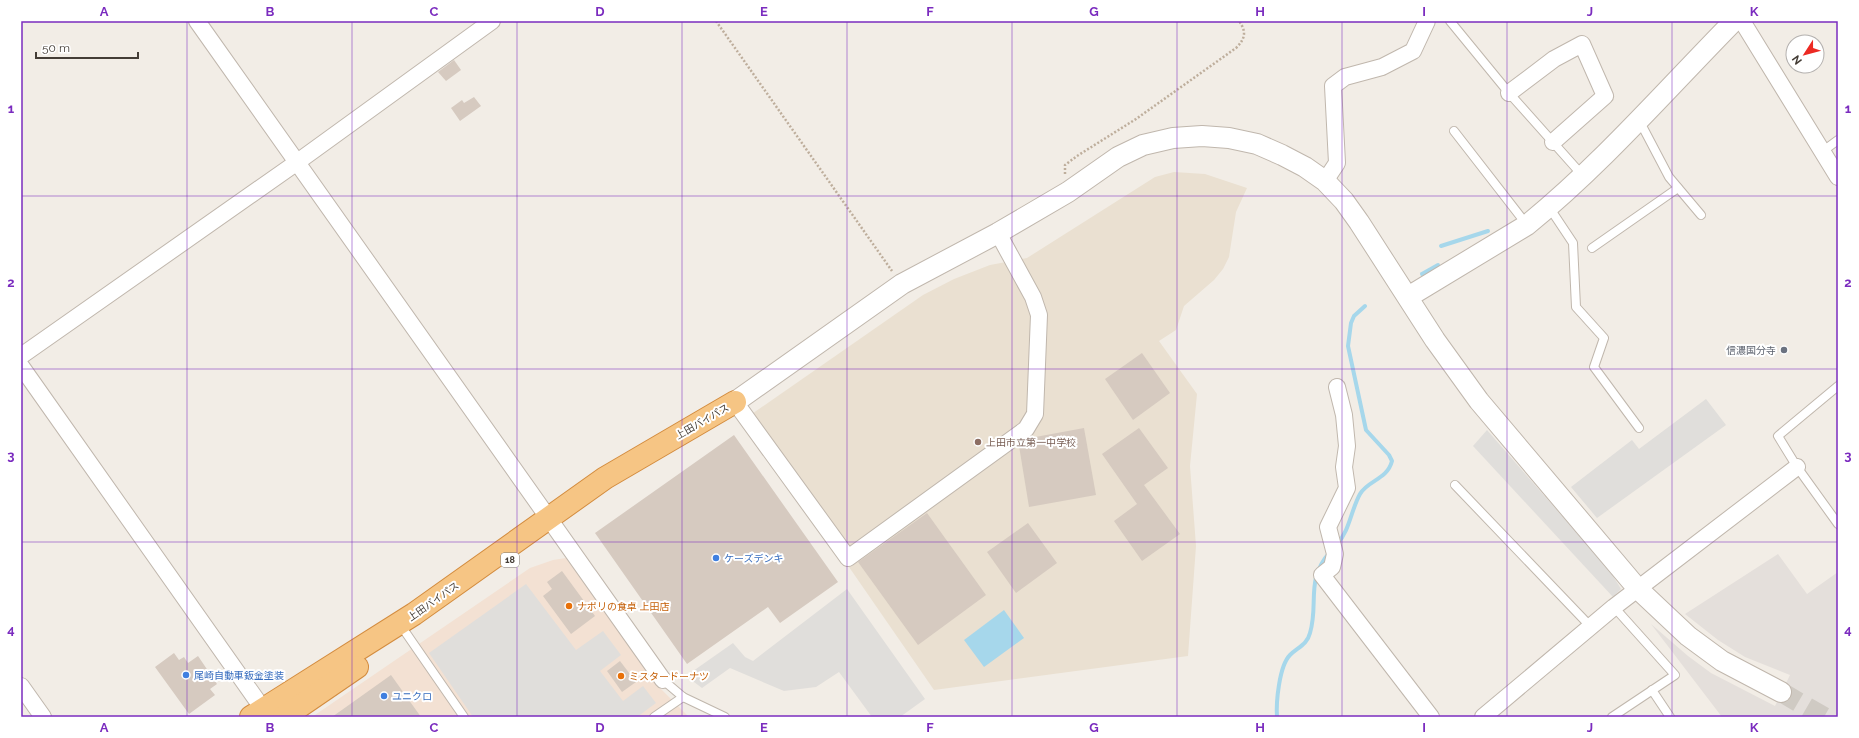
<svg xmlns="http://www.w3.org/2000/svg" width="1859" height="738" font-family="Raleway,'Noto Sans JP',sans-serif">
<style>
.commercial{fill:#f3e1d3}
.industrial{fill:#e4dfdb}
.education{fill:#eae0d1}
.parking{fill:#e0dedb}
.water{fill:#a6d7eb}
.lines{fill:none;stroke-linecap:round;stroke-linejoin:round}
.stream{stroke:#a6d7eb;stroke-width:4}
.building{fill:#d6cac0}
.tertiary-tunnel{stroke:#cfcac3;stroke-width:20;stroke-dasharray:20 10;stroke-linecap:butt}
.service-casing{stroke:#c0b7ad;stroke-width:10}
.minor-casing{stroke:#c0b7ad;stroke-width:18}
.tertiary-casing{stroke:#c0b7ad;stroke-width:22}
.trunk-casing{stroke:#d38c3f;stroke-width:24}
.path{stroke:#beae9c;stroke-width:2.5;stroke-dasharray:2 2;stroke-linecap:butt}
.service{stroke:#fff;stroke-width:8}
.minor{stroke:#fff;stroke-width:16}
.tertiary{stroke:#fff;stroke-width:20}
.trunk{stroke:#f6c584;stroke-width:22}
.grid{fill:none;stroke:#7b2cbf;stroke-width:1;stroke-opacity:0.55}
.worship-dot{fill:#6b7280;stroke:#fff;stroke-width:1.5}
.education-dot{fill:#8d6e63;stroke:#fff;stroke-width:1.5}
.shop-dot{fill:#3f7fe0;stroke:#fff;stroke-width:1.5}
.food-dot{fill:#e8710a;stroke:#fff;stroke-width:1.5}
.labels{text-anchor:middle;stroke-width:4;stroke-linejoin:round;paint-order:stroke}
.shield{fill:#fff;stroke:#7c7772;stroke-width:1}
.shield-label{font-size:9px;font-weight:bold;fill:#443d36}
.worship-label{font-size:10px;fill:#5b616d;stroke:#fff;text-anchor:end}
.street-label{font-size:10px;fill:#443d36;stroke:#fff}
.education-label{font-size:10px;fill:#785e54;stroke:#fff;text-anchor:start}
.shop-label{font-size:10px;fill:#366cbe;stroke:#fff;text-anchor:start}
.food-label{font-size:10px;fill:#c56008;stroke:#fff;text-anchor:start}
.neatline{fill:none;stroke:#7b2cbf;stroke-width:1.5}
.grid-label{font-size:13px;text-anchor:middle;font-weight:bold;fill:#7b2cbf}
</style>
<rect width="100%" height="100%" fill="#f2ede6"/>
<!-- commercial -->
<path class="commercial" d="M566 558 656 684 689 717H312L530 568 553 560Z"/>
<!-- industrial -->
<path class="industrial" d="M1778 554 1807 594 1838 572V717H1722L1651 624 1688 656 1711 673 1775 706 1790 675 1745 657 1718 640 1685 614Z"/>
<!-- education -->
<path class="education" d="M1174 172 1205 174 1247 188 1236 212 1229 257 1223 269 1214 280 1184 306 1176 330 1159 341 1197 394 1190 466 1196 546 1188 656 934 690 746 418 923 295 954 279 990 265 1027 258 1155 177Z"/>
<!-- parking -->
<g class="parking">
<path d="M1706 399 1726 425 1597 518 1571 487 1632 440 1639 449Z"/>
<path d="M1487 430 1610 571 1621 589 1613 597 1473 446Z"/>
<path d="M526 584 576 650 603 631 621 655 600 671 623 701 643 686 656 703 637 717H473L429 653Z"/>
<path d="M847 589 925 699 900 717H872L839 672 816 687 784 691 730 668 702 688 686 676 733 643 745 657 753 661Z"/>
</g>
<!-- water -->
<path class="water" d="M1004 610 1024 638 984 667 964 640Z"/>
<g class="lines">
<!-- stream -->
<g class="stream">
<path d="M1441 246 1488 231"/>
<path d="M1422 274 1438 265"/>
<path d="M1337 544C1350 530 1351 510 1360 494 1368 480 1387 480 1392 461L1389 455 1366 430 1348 346 1351 323 1354 316 1365 306"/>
<path d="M1277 717C1276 703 1279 666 1290 655 1298 647 1307 645 1310 633 1319 603 1305 580 1330 552"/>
</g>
</g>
<!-- building -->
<g class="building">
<path d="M454 60 461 70 446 81 438 72Z"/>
<path d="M474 97 481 106 460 121 451 108 462 100 464 103Z"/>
<path d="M1142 353 1170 393 1133 420 1105 379Z"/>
<path d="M1084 428 1096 495 1029 507 1019 446 1030 438Z"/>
<path d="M1139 428 1168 468 1144 485 1180 534 1142 561 1114 521 1137 504 1102 454Z"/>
<path d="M734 435 838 582 780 623 768 607 687 664 595 533Z"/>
<path d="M927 513 986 595 918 645 858 562Z"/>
<path d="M1028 523 1057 563 1016 593 987 552Z"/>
<path d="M562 571 595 616 571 634 543 596 552 589 547 582Z"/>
<path d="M174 653 179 660 184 657 188 663 198 656 217 684 210 689 215 695 189 714 155 667Z"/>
<path d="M620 661 636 682 622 692 607 671Z"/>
<path d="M391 675 421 717H332Z"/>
</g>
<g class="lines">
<!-- tertiary-tunnel -->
<path class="tertiary-tunnel" d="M1781 692 1824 717"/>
<!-- service casing -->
<g class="service-casing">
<g id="service">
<path d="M1450 21 1509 93 1583 176"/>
<path d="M1639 120 1669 177 1701 215"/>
<path d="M1454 131 1527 225"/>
<path d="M1823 151 1838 140"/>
<path d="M1549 207 1573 243 1576 307 1604 338 1594 367 1639 428"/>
<path d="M1592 248 1678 188"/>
<path d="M1838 386 1778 436 1797 467 1838 524"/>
<path d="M1455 485 1591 627"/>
<path d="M406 633 464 717"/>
<path d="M663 680 683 697 725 717"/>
<path d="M1652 690 1670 717"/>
<path d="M654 717 683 697"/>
<path d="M1612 717 1675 675 1614 607"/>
</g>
</g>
<!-- minor casing -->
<g class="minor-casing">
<g id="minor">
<path d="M197 21 663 680"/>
<path d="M1742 21 1838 177"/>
<path d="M1509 93 1554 59 1582 44 1605 96 1553 142"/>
<path d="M1325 181 1337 163 1333 86 1345 77 1382 67 1413 51 1427 21"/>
<path d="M21 356 296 163 492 21"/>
<path d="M21 366 263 709"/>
<path d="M1337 387 1344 415 1347 446 1344 467 1347 488 1328 527 1335 554 1332 567 1322 575 1431 717"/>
<path d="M735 402 848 558 1026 429 1035 414 1039 315 1033 297 998 233"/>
<path d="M21 686 43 717"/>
<path d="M1483 717 1614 607 1797 467"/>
</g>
</g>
<!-- tertiary casing -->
<g class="tertiary-casing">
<g id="tertiary">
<path d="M1408 297 1527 225C1602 164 1666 90 1734 21"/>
<path d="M735 402 902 284 998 233 1068 192 1118 157 1143 145 1173 138 1202 136 1229 138 1257 144 1282 155 1305 167 1325 181 1344 201 1359 222 1435 340 1479 401 1638 589 1688 636 1722 661 1781 692"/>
</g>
</g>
<!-- trunk casing -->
<g class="trunk-casing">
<g id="trunk">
<path d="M251 717 414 614 605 478 735 402"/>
<path d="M284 717 357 667"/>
</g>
</g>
<!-- path -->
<g class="path">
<path d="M716 21 892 271"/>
<path d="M1065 174V165L1077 156 1136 119 1236 48C1245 39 1247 32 1239 21"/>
</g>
<!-- service -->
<use href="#service" class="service"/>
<!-- minor -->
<use href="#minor" class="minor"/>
<!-- tertiary -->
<use href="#tertiary" class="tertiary"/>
<!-- trunk -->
<use href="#trunk" class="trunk"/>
</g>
<!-- grid -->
<path class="grid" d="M187 21V717M352 21V717M517 21V717M682 21V717M847 21V717M1012 21V717M1177 21V717M1342 21V717M1507 21V717M1672 21V717M21 196H1838M21 369H1838M21 542H1838"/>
<!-- markers -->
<circle class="worship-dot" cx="1784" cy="350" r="4"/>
<circle class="education-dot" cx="978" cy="442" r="4"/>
<g class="shop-dot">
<circle cx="716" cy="558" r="4"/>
<circle cx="186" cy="675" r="4"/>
<circle cx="384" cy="696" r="4"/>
</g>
<g class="food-dot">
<circle cx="569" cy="606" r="4"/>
<circle cx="621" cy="676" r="4"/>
</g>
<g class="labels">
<!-- shield labels -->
<rect class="shield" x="501" y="553" width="18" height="14" rx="3"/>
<g class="shield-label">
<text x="510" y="563">18</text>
</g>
<!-- worship labels -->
<g class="worship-label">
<text x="1776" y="354">信濃国分寺</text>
</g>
<!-- street labels -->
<g class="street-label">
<text transform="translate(702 421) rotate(-30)" y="4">上田バイパス</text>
<text transform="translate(433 601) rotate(-35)" y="4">上田バイパス</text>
</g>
<!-- education labels -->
<g class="education-label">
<text x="986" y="446">上田市立第一中学校</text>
</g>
<!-- shop labels -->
<g class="shop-label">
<text x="724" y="562">ケーズデンキ</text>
<text x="194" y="679">尾崎自動車鈑金塗装</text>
<text x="392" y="700">ユニクロ</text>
</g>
<!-- food labels -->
<g class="food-label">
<text x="577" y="610">ナポリの食卓 上田店</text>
<text x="629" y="680">ミスタードーナツ</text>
</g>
</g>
<!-- border -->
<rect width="1859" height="738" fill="none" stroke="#ffffff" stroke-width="44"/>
<!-- north arrow -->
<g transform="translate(1805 54) rotate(234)"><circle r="19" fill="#ffffff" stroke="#b4b1af"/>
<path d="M0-3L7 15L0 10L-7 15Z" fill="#ec2a23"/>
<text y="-6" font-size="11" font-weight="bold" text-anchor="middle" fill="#443d36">N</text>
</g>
<!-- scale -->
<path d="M36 52v6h102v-6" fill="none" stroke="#443d36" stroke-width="2"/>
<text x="42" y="52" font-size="12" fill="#443d36" stroke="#ffffff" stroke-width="3" paint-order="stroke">50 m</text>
<rect x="22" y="22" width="1815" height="694" class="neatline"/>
<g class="grid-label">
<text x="104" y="16">A</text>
<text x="270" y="16">B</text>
<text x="434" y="16">C</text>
<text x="600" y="16">D</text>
<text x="764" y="16">E</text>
<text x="930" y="16">F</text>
<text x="1094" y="16">G</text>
<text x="1260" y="16">H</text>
<text x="1424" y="16">I</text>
<text x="1590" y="16">J</text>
<text x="1754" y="16">K</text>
<text x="11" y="113">1</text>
<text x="1848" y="113">1</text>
<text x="11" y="287">2</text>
<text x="1848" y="287">2</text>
<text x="11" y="460">3</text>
<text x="1848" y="460">3</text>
<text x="11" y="634">4</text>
<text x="1848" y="634">4</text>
<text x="104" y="732">A</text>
<text x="270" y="732">B</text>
<text x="434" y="732">C</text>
<text x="600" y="732">D</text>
<text x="764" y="732">E</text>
<text x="930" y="732">F</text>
<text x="1094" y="732">G</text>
<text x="1260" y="732">H</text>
<text x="1424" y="732">I</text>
<text x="1590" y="732">J</text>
<text x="1754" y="732">K</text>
</g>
</svg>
